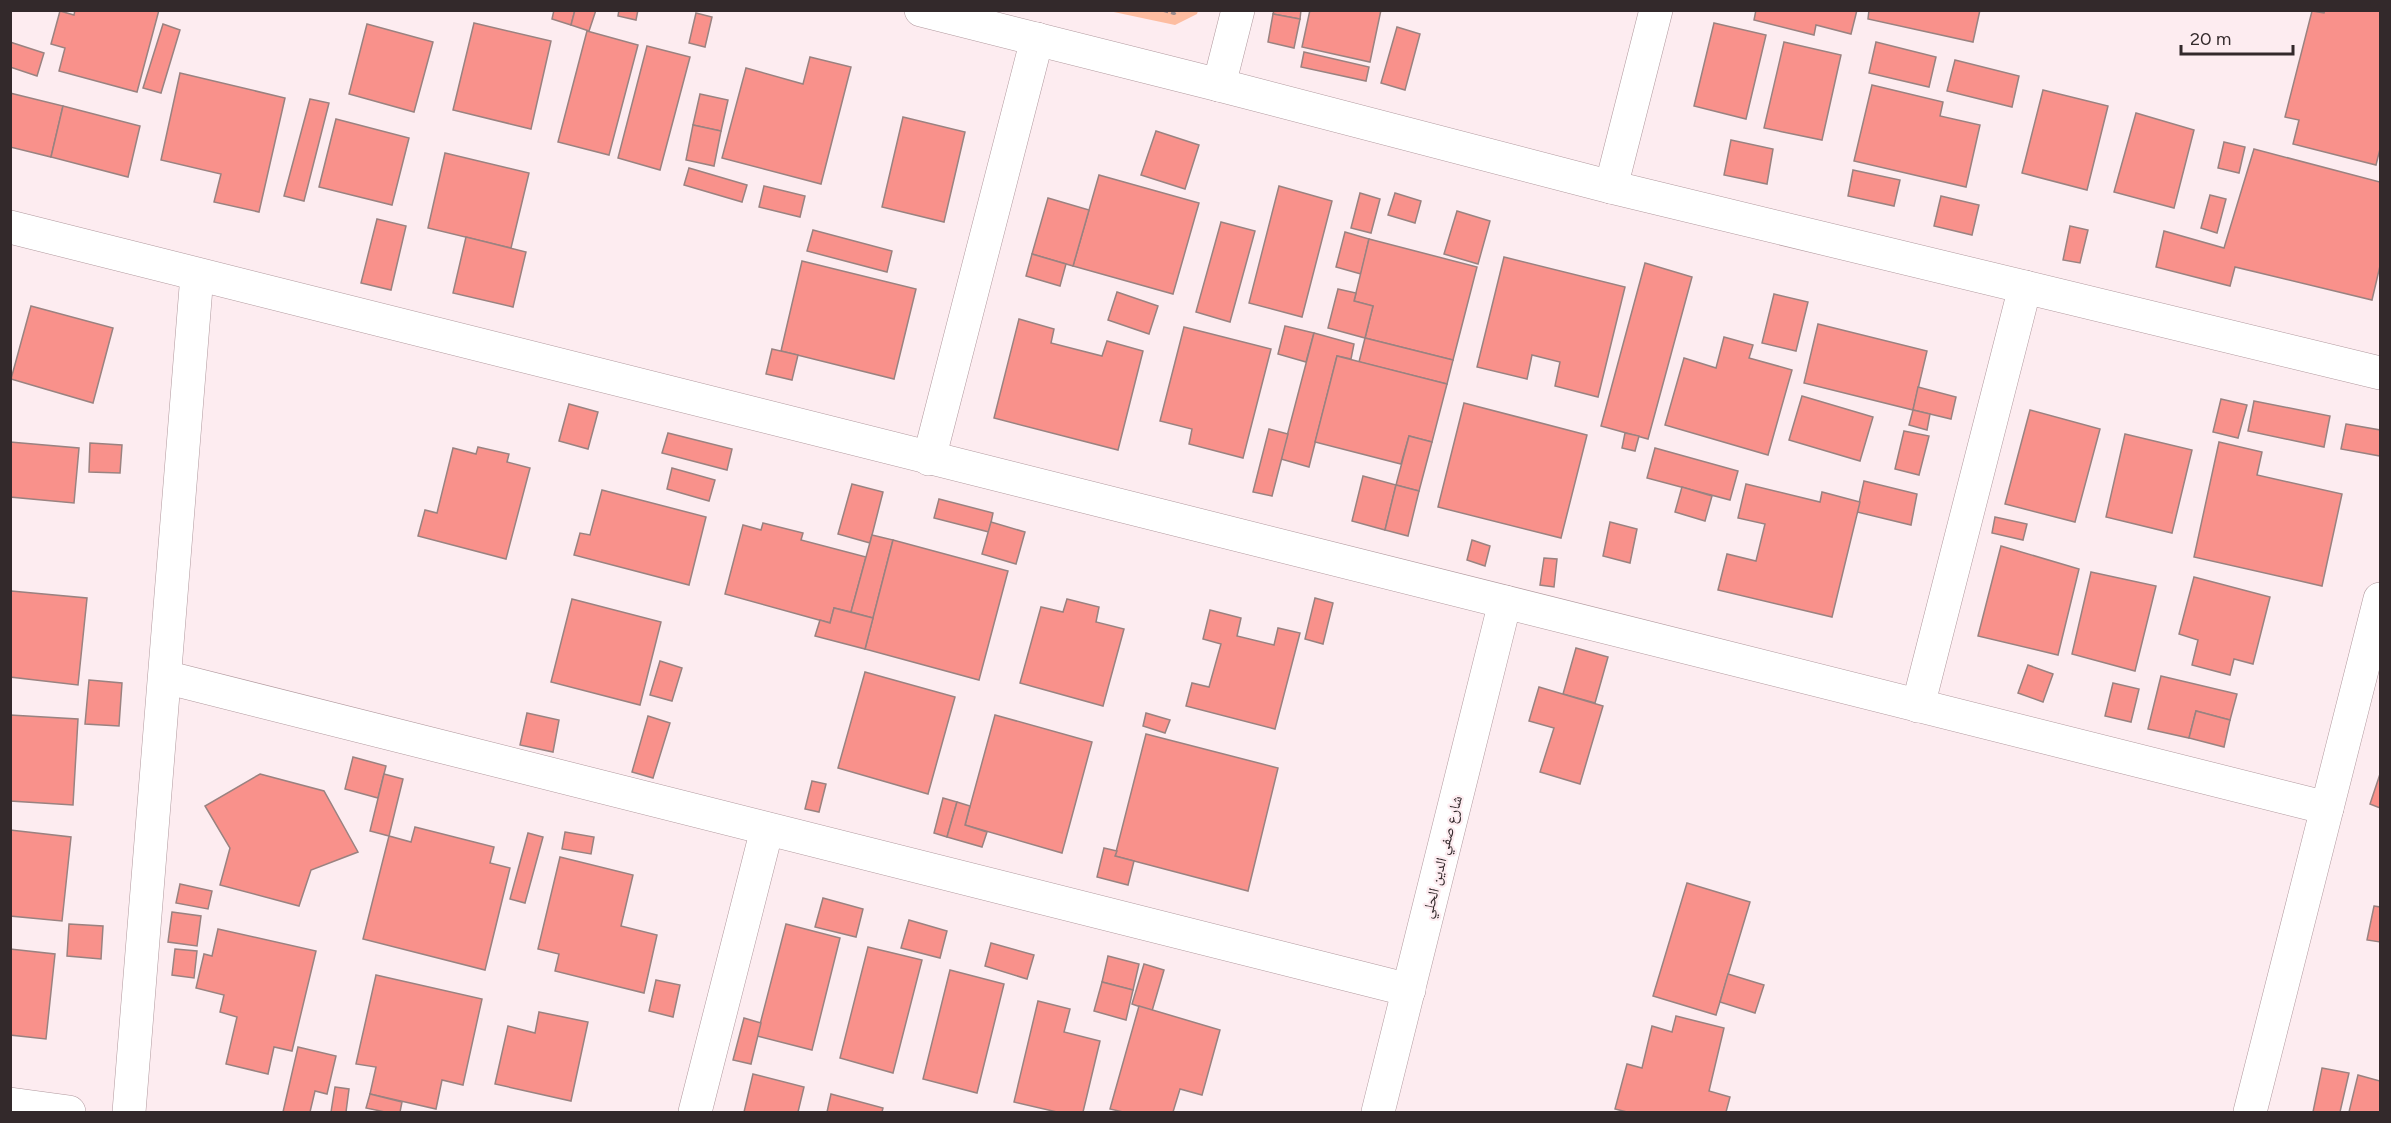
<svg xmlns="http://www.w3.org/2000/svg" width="2391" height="1123" font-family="Figtree,'Noto Naskh Arabic',sans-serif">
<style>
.green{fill:#fdbda1}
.building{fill:#f9918b;stroke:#9a8280;stroke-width:1.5}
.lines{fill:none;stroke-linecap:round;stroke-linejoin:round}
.minor-casing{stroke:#b1999e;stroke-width:34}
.path{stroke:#9a8d90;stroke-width:4;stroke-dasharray:4.5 3;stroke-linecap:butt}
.minor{stroke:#fff;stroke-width:33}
.labels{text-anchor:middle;stroke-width:4.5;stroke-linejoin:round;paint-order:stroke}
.street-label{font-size:15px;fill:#33292b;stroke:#fdecf0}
</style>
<rect width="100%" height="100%" fill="#fdecf0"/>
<!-- green -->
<path class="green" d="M1109 11H1198L1197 14 1175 25Z"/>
<!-- building -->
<g class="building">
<path d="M75 10H159L137 92 59 71 65 48 51 44 60 11 74 15Z"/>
<path d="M554 10H575L571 25 552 19Z"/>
<path d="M575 10H596L589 31 571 25Z"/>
<path d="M619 10H638L636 20 618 16Z"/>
<path d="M1274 10H1301L1300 19 1273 14Z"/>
<path d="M1310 10H1381L1370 62 1302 47Z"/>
<path d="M1756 10H1857L1851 34 1816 25 1814 35 1754 20Z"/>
<path d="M1869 10H1980L1973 42 1868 19Z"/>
<path d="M2325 10H2380V149L2376 165 2293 144 2299 120 2285 117 2312 11 2324 13Z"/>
<path d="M696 13 712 17 705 47 689 43Z"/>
<path d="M1273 14 1300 19 1294 48 1268 42Z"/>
<path d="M474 23 551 41 531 129 453 110Z"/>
<path d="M1714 23 1766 35 1746 119 1694 106Z"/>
<path d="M163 24 180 30 161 93 143 88Z"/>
<path d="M367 24 433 42 414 112 349 94Z"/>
<path d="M1397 27 1420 34 1405 90 1381 83Z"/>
<path d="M587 31 638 45 609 155 558 142Z"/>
<path d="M10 42 44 53 37 76 10 67Z"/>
<path d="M1784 42 1841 55 1822 140 1764 128Z"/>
<path d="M1876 42 1936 57 1929 87 1869 73Z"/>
<path d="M647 46 690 57 660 170 618 158Z"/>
<path d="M1304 52 1369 67 1366 81 1301 67Z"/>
<path d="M810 57 851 67 821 184 722 158 746 68 803 84Z"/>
<path d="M1955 60 2019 76 2012 107 1947 91Z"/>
<path d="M180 73 285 98 259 212 214 202 221 174 161 160Z"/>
<path d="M1872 85 1943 102 1940 116 1980 125 1966 187 1854 161Z"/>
<path d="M2043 90 2108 106 2087 190 2022 173Z"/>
<path d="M10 93 63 106 51 157 10 147Z"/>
<path d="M700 94 728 100 721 131 693 125Z"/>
<path d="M310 99 329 103 304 201 284 196Z"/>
<path d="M63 106 140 126 128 177 51 157Z"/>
<path d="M2136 113 2194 130 2174 208 2114 192Z"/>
<path d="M903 117 965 132 944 222 882 207Z"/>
<path d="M336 119 409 138 392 205 319 187Z"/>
<path d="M693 125 721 131 714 166 686 160Z"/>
<path d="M1156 131 1199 145 1185 189 1141 175Z"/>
<path d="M1731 140 1773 149 1767 184 1724 175Z"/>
<path d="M2224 142 2245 147 2239 173 2218 168Z"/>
<path d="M2254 149 2380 182V266L2372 300 2235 267 2230 286 2156 267 2164 231 2224 248Z"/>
<path d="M445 153 529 173 511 248 428 228Z"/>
<path d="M689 168 747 185 742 202 684 185Z"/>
<path d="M1853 170 1900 180 1894 206 1848 196Z"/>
<path d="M1099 175 1199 203 1173 294 1073 266Z"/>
<path d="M764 186 805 196 800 217 759 207Z"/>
<path d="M1279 186 1332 201 1302 317 1249 303Z"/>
<path d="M1360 193 1380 199 1371 233 1351 228Z"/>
<path d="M1395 193 1421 201 1415 223 1388 215Z"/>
<path d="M2210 195 2226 199 2217 233 2201 228Z"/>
<path d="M1941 196 1979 205 1972 235 1934 226Z"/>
<path d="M1048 198 1089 210 1073 266 1032 254Z"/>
<path d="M1457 211 1490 221 1478 264 1444 254Z"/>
<path d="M377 219 406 226 391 290 361 283Z"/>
<path d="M1221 222 1255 231 1230 322 1196 312Z"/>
<path d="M2070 226 2088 230 2080 263 2063 260Z"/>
<path d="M813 230 892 251 887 272 807 251Z"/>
<path d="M1345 232 1369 239 1361 274 1336 267Z"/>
<path d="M466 237 526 252 513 307 453 293Z"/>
<path d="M1369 239 1477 267 1453 360 1365 338 1373 306 1354 301Z"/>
<path d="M1032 254 1066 264 1060 286 1026 276Z"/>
<path d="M1504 257 1625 287 1598 397 1555 386 1560 362 1532 355 1527 379 1477 367Z"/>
<path d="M802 261 916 289 894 379 781 351Z"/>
<path d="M1645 263 1692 277 1648 439 1601 426Z"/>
<path d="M1338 289 1356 293 1354 301 1373 306 1365 338 1328 328Z"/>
<path d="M1117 292 1158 306 1149 334 1108 320Z"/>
<path d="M1774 294 1808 302 1796 351 1762 343Z"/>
<path d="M31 306 113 328 93 403 11 379Z"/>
<path d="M1019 319 1054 329 1051 343 1102 356 1107 341 1143 351 1118 450 994 418Z"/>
<path d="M1818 324 1927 351 1913 410 1804 383Z"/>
<path d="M1285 326 1314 333 1306 362 1278 354Z"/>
<path d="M1184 327 1271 349 1243 458 1189 444 1192 429 1160 421Z"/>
<path d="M1314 333 1354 344 1351 359 1337 356 1309 467 1281 459Z"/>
<path d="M1724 337 1753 345 1749 358 1792 370 1768 455 1665 425 1684 358 1716 368Z"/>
<path d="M1365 338 1453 360 1447 384 1359 362Z"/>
<path d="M772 349 798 355 792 380 766 374Z"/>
<path d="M1337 356 1447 384 1432 442 1409 436 1401 464 1315 442Z"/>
<path d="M1918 387 1956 397 1951 419 1913 410Z"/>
<path d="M1802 396 1873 417 1860 461 1789 440Z"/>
<path d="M2221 399 2247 405 2238 438 2213 432Z"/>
<path d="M2254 401 2330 416 2324 447 2248 431Z"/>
<path d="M1464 403 1587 435 1561 538 1438 507Z"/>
<path d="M569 404 598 412 588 449 559 441Z"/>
<path d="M1913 410 1930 414 1927 430 1909 425Z"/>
<path d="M2030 410 2100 429 2075 522 2005 504Z"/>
<path d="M2346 424 2380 430V456L2341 449Z"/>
<path d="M1269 429 1288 434 1272 496 1253 492Z"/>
<path d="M1904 431 1929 436 1919 475 1895 469Z"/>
<path d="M668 433 732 449 727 470 662 453Z"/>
<path d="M1625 433 1639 436 1635 451 1622 448Z"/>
<path d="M2125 434 2192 450 2172 533 2106 517Z"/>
<path d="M1409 436 1432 442 1419 491 1396 485Z"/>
<path d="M10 442 79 448 74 503 10 497Z"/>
<path d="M2219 442 2262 452 2257 475 2342 494 2322 586 2194 557Z"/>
<path d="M90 443 122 445 120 473 89 472Z"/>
<path d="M478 447 509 454 507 462 530 468 506 559 418 536 425 510 437 513 453 448 476 454Z"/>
<path d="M1655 448 1738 471 1730 500 1647 478Z"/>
<path d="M672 468 715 480 709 501 667 489Z"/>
<path d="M1363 476 1396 485 1385 530 1352 521Z"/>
<path d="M1864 481 1917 494 1911 525 1857 512Z"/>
<path d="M852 484 883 492 870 543 838 534Z"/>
<path d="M1746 484 1820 502 1822 492 1860 502 1832 617 1718 590 1727 554 1756 561 1765 524 1738 518Z"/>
<path d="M1396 485 1419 491 1408 536 1385 530Z"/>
<path d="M1682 487 1712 496 1705 521 1675 512Z"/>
<path d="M602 490 706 517 689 585 574 555 580 533 590 535Z"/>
<path d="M939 499 993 513 989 532 934 518Z"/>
<path d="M1995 517 2027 524 2023 540 1992 533Z"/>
<path d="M991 522 1025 532 1016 564 982 554Z"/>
<path d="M1610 522 1637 529 1630 563 1603 556Z"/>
<path d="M763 523 803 533 801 540 866 557 851 612 834 608 830 623 725 594 743 525 761 530Z"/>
<path d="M872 535 893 540 873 618 851 612Z"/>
<path d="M893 540 1008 571 979 680 865 649Z"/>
<path d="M1472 540 1490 546 1485 566 1467 560Z"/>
<path d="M2001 546 2079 569 2058 655 1978 636Z"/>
<path d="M1544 558 1557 559 1554 587 1540 585Z"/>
<path d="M2091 572 2156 586 2135 671 2072 654Z"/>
<path d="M2194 577 2270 597 2253 664 2234 659 2230 675 2192 665 2198 640 2179 634Z"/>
<path d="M11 591 87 598 78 685 10 677Z"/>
<path d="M1315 598 1333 603 1323 644 1305 639Z"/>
<path d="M572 599 661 622 640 705 551 682Z"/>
<path d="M1067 599 1099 607 1096 622 1124 629 1103 706 1020 683 1041 607 1063 612Z"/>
<path d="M834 608 873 618 865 649 815 636 820 620 830 623Z"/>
<path d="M1210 610 1241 618 1237 636 1274 645 1278 628 1300 633 1275 729 1186 706 1192 683 1209 687 1221 644 1203 639Z"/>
<path d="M1576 648 1608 657 1595 703 1563 694Z"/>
<path d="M660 661 682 668 672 701 650 695Z"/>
<path d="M2028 665 2053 674 2043 702 2018 693Z"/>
<path d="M865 672 955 697 928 794 838 768Z"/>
<path d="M2161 676 2237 694 2230 720 2196 711 2189 738 2148 729Z"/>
<path d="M89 680 122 683 119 726 85 724Z"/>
<path d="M2113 683 2139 689 2131 722 2105 716Z"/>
<path d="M1539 687 1603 706 1580 784 1540 772 1554 728 1529 721Z"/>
<path d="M2196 711 2230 720 2224 747 2189 738Z"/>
<path d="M527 713 559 720 553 752 520 745Z"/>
<path d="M1146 713 1170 720 1165 733 1143 726Z"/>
<path d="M10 715 78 719 73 805 10 801Z"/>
<path d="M995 715 1092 742 1062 853 965 825Z"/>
<path d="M648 716 670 723 653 778 632 772Z"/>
<path d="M1146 734 1278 768 1248 891 1115 856Z"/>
<path d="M353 757 386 766 378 798 345 789Z"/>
<path d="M260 774 324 791 358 852 311 870 299 906 220 885 230 848 205 806Z"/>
<path d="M384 774 403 779 389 836 370 831Z"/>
<path d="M2380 774V808L2370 804Z"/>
<path d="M812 781 826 784 819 812 805 809Z"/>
<path d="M943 798 957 802 947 837 934 833Z"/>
<path d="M957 802 970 806 965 825 987 832 982 847 947 837Z"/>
<path d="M415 827 494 847 490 863 510 868 485 970 363 939 389 836 411 842Z"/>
<path d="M10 830 71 837 62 921 10 916Z"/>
<path d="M565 832 594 837 591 854 562 849Z"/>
<path d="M528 833 543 837 525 903 510 899Z"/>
<path d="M1104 848 1117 851 1115 856 1134 861 1128 885 1097 877Z"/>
<path d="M560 857 633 875 621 926 657 935 644 993 555 971 559 954 538 949Z"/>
<path d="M1687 883 1750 902 1716 1015 1653 996Z"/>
<path d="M180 884 212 891 208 909 176 903Z"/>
<path d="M823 898 863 909 856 937 815 927Z"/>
<path d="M2374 906 2380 907V942L2367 940Z"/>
<path d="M172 912 201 916 197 946 168 942Z"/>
<path d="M909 920 947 931 940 958 901 948Z"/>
<path d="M69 924 103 926 101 959 67 956Z"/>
<path d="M786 924 840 938 812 1050 757 1036Z"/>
<path d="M218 929 316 951 292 1051 274 1047 268 1074 226 1064 237 1017 220 1012 224 995 196 988 204 954 212 956Z"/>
<path d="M991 943 1034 955 1027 979 985 966Z"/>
<path d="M868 947 922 960 893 1073 840 1058Z"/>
<path d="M10 949 55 954 46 1039 10 1035Z"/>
<path d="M175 949 197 951 194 978 172 975Z"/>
<path d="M1108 956 1139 964 1133 990 1102 982Z"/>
<path d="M1144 964 1164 970 1152 1011 1132 1004Z"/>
<path d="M950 970 1004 984 977 1093 923 1079Z"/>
<path d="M1728 974 1764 985 1755 1013 1720 1002Z"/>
<path d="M376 975 482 999 463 1085 442 1080 436 1109 370 1094 376 1067 356 1064Z"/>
<path d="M656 980 680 985 673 1017 649 1011Z"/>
<path d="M1102 982 1133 990 1126 1020 1094 1011Z"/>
<path d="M1038 1001 1070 1009 1064 1032 1100 1041 1083 1112H1057L1014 1102Z"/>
<path d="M1139 1006 1220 1030 1202 1095 1180 1089 1173 1112H1123L1110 1109Z"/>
<path d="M539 1012 588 1022 571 1101 495 1084 508 1026 535 1033Z"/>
<path d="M1676 1016 1724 1028 1709 1091 1730 1097 1726 1112H1627L1615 1109 1627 1064 1642 1068 1652 1026 1672 1032Z"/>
<path d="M744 1018 761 1023 751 1064 733 1060Z"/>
<path d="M298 1047 336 1056 327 1094 315 1091 310 1112H283Z"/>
<path d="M2322 1068 2349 1073 2340 1112H2313Z"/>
<path d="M753 1074 804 1087 798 1112H744Z"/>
<path d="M2358 1075 2380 1081V1112H2349Z"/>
<path d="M335 1087 349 1089 346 1112H331Z"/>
<path d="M370 1094 402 1102 400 1112H385L366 1108Z"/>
<path d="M831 1094 883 1108 882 1112H827Z"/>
</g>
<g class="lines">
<!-- minor casing -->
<g class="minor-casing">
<g id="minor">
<path d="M921 10 1219 85 1611 187 2380 373"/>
<path d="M1219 85 1238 10"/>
<path d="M1611 187 1656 10"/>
<path d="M10 227 2327 808"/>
<path d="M929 459 1037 39"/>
<path d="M165 677 1409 990"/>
<path d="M1918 706 2025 287"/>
<path d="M10 1104 69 1112"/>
<path d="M129 1112 197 275"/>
<path d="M695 1112 767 829"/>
<path d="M1378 1112 1505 602"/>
<path d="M2250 1112 2380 599"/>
</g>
</g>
<!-- path -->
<path class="path" d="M1164 10 1174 13 1179 10"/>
<!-- minor -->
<use href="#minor" class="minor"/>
</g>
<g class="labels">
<!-- street labels -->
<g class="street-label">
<text transform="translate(1442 857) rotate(-76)" y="5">شارع صفي الدين الحلي</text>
</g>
</g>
<!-- border -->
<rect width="2391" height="1123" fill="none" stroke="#33292b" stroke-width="24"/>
<!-- scale -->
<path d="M2181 45v9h112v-9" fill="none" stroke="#33292b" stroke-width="3"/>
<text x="2190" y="45" font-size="18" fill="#33292b" stroke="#fdecf0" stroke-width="4.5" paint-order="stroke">20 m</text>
</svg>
